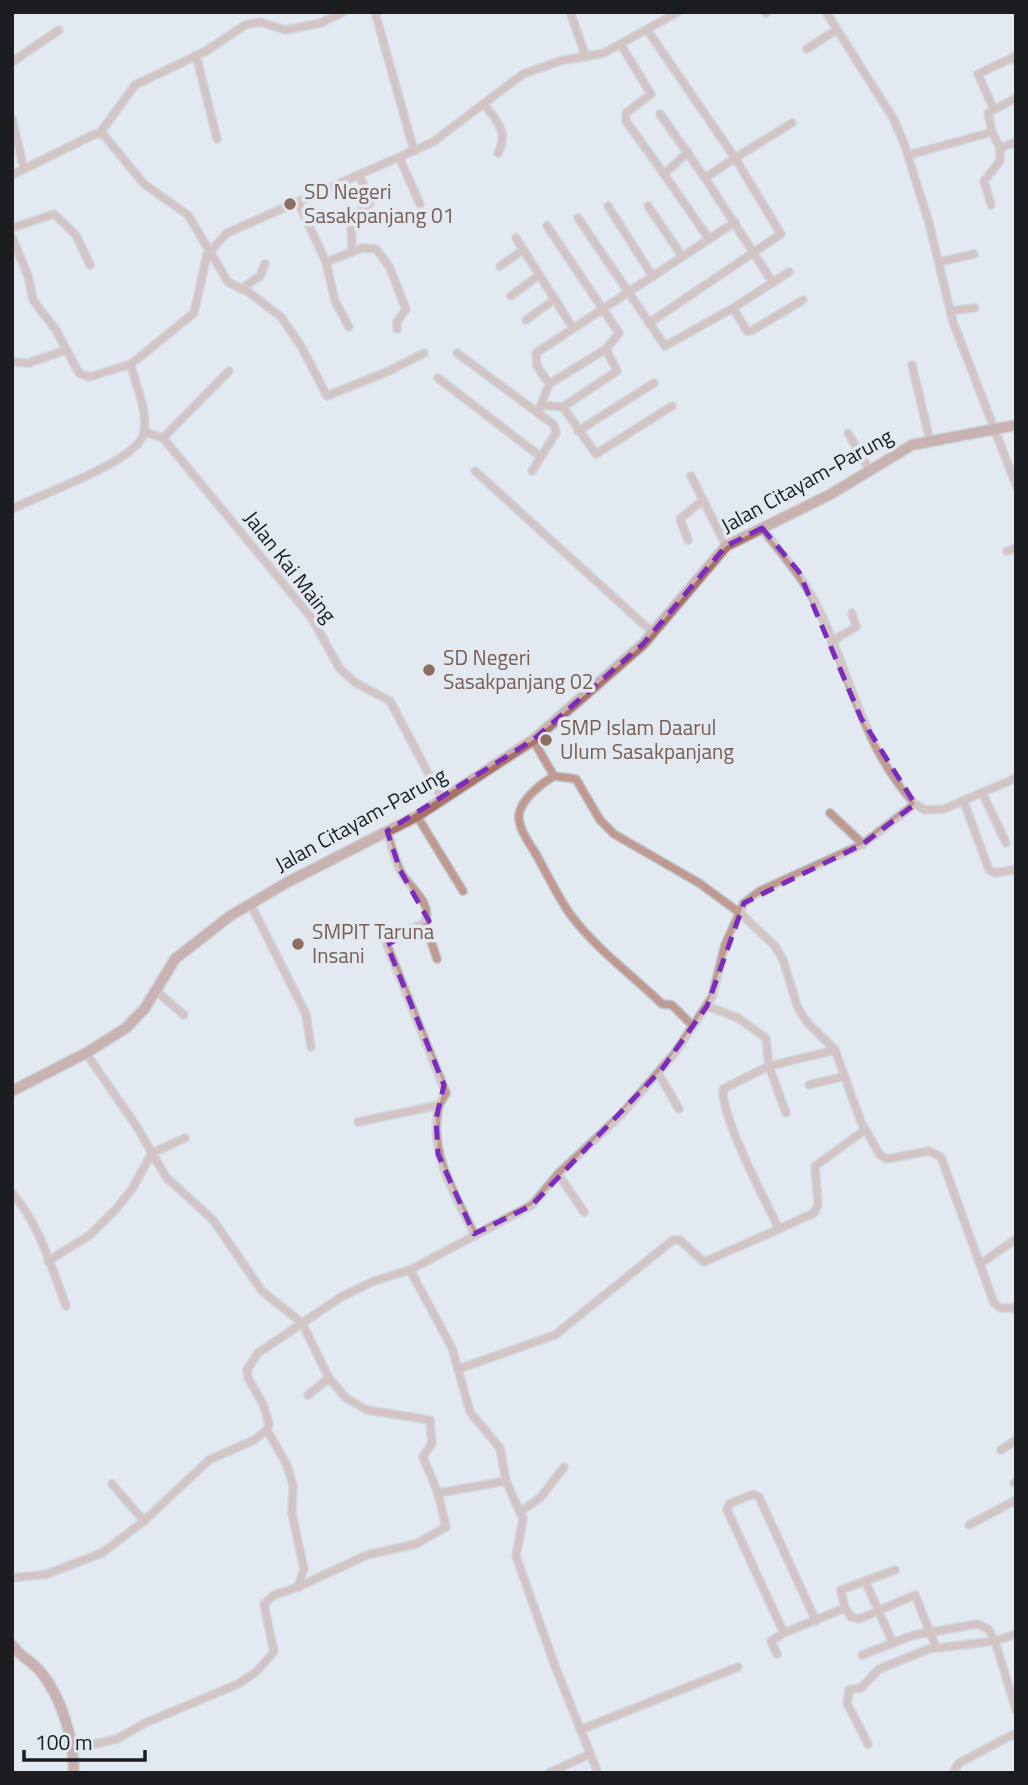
<svg xmlns="http://www.w3.org/2000/svg" width="1028" height="1785" font-family="'Titillium Web',sans-serif">
<style>
.lines{fill:none;stroke-linecap:round;stroke-linejoin:round}
.street-casing{stroke:#bec4cb;stroke-width:10}
.secondary-casing{stroke:#bec4cb;stroke-width:13}
.street{stroke:#c09990;stroke-width:7}
.secondary{stroke:#aa7266;stroke-width:10}
.marked{fill:none;stroke:#7b2cbf;stroke-width:5;stroke-dasharray:14 9;stroke-linejoin:round}
.education-dot{fill:#8d6e63;stroke:#e2e9f0;stroke-width:2.5}
.labels{text-anchor:middle;stroke-width:7;stroke-linejoin:round;paint-order:stroke}
.education-label{font-size:21px;fill:#785e54;stroke:#e2e9f0;text-anchor:start}
.street-label{font-size:21px;fill:#1b1d20;stroke:#e2e9f0}
</style>
<rect width="100%" height="100%" fill="#e2e9f0"/>
<g class="lines">
<!-- street casing -->
<g class="street-casing">
<g id="street">
<path d="M375 12 414 151"/>
<path d="M570 12 586 57"/>
<path d="M826 12 893 118 904 143 929 223 953 322 1016 485"/>
<path d="M766 13 767 12"/>
<path d="M648 31 735 158 705 178 773 283"/>
<path d="M621 45 651 94 626 113V121L664 174"/>
<path d="M807 49 836 30"/>
<path d="M196 55 217 139"/>
<path d="M12 62 59 30"/>
<path d="M484 104C497 121 509 132 498 153"/>
<path d="M993 108 978 74 1014 57 1016 60"/>
<path d="M660 114 705 178"/>
<path d="M12 119 24 169"/>
<path d="M992 132 1000 148 1016 142"/>
<path d="M100 133 135 85 206 51 245 25 260 22 285 30 321 23 343 12"/>
<path d="M688 152 664 174 709 239"/>
<path d="M909 155 992 132 988 113 1016 98"/>
<path d="M400 159 420 204"/>
<path d="M12 175 95 134H103L144 184 188 215 228 282 250 293 281 317 301 346 327 396 389 371 424 353"/>
<path d="M298 202 326 262 335 301 349 327"/>
<path d="M991 205 984 181 1000 161V148"/>
<path d="M608 206 653 277"/>
<path d="M648 206 682 256"/>
<path d="M578 218 665 346 733 308 747 331H751L803 300"/>
<path d="M547 226 619 333 606 349 549 384"/>
<path d="M12 228 54 214 76 235 90 265"/>
<path d="M12 237 28 276 33 300 56 330 79 373 89 377 131 364"/>
<path d="M516 238 573 328"/>
<path d="M352 252 351 219 370 203 360 176"/>
<path d="M326 262 362 248 376 249 389 266 406 309 397 322V329"/>
<path d="M939 262 974 254"/>
<path d="M500 266 523 250"/>
<path d="M241 289 260 276 265 264"/>
<path d="M511 296 539 275"/>
<path d="M733 308 789 272"/>
<path d="M950 311 975 308"/>
<path d="M526 320 555 299"/>
<path d="M649 323 781 234 735 158 792 123"/>
<path d="M457 353 538 413"/>
<path d="M12 362 28 363 66 350"/>
<path d="M912 365 930 441"/>
<path d="M438 378 541 457"/>
<path d="M541 405 563 407 596 454 672 406"/>
<path d="M563 407 617 371 606 349"/>
<path d="M578 431 654 383"/>
<path d="M145 432 163 438 311 617 340 669 356 683 390 701 442 799"/>
<path d="M848 433 870 471"/>
<path d="M163 438 229 371"/>
<path d="M475 471 652 632"/>
<path d="M532 471 556 433 554 425 538 413 549 384 537 366 536 353 735 222"/>
<path d="M691 476 726 546"/>
<path d="M12 509C40 494 140 461 144 432 148 408 135 386 131 364L194 313 207 255 227 233 433 142 523 74 560 61 604 53 678 12"/>
<path d="M762 528C783 556 805 579 820 612 851 677 864 749 915 804L925 810 944 809 1016 778"/>
<path d="M688 540 680 519 703 500"/>
<path d="M1007 551 1016 548"/>
<path d="M832 641 856 627 852 613"/>
<path d="M533 740 554 776 576 779 600 820 614 834 699 883 740 913 775 946 783 960 798 1008 807 1022 835 1050 861 1122 880 1155 887 1159 929 1151 941 1157 994 1303 1001 1308H1016"/>
<path d="M554 776C542 783 521 799 519 815 518 828 529 843 536 854 547 874 557 895 570 914 595 948 632 975 662 1004L672 1005 693 1026"/>
<path d="M982 792 1006 843"/>
<path d="M964 802 989 870 996 873 1016 869"/>
<path d="M830 813 863 844"/>
<path d="M417 816 463 891"/>
<path d="M250 903 306 1014 311 1047"/>
<path d="M425 923 437 959"/>
<path d="M155 990 184 1015"/>
<path d="M707 1006 738 1018 766 1038 769 1066 786 1113"/>
<path d="M86 1053 137 1127 166 1177 213 1220 262 1291 302 1323 329 1378 346 1398 367 1410 430 1420 432 1443 423 1457 438 1493"/>
<path d="M658 1073 679 1109"/>
<path d="M809 1085 845 1076"/>
<path d="M439 1105C428 1153 454 1192 474 1234"/>
<path d="M358 1122 439 1105 446 1093 387 945 388 939 425 923C433 903 411 889 402 874 395 862 391 845 387 831"/>
<path d="M558 1174 584 1212"/>
<path d="M12 1193C39 1223 52 1269 66 1306"/>
<path d="M779 1229 814 1213 818 1205 815 1166 865 1130"/>
<path d="M48 1261 90 1235 117 1208 132 1189 152 1153 185 1138"/>
<path d="M980 1264 1016 1239"/>
<path d="M410 1270 452 1348 470 1412 500 1448 506 1481 523 1519 516 1556 555 1666 598 1773"/>
<path d="M458 1369 555 1335 673 1240H680L704 1262 779 1229C765 1200 721 1117 723 1089L769 1066 835 1050"/>
<path d="M308 1395 329 1378"/>
<path d="M1001 1450 1016 1440"/>
<path d="M1014 1483 1016 1482"/>
<path d="M112 1484 144 1521"/>
<path d="M520 1512 541 1497 564 1467"/>
<path d="M969 1525 1016 1500"/>
<path d="M895 1570 841 1590 845 1608 851 1617 859 1619 915 1595 936 1647"/>
<path d="M12 1578 47 1574 102 1553 144 1521 209 1460 254 1440 267 1430"/>
<path d="M865 1581 893 1643"/>
<path d="M298 1587 367 1555 416 1544 446 1527 438 1493 506 1481"/>
<path d="M816 1621 759 1497 753 1494 729 1504 727 1510 783 1631 786 1632 845 1608"/>
<path d="M1016 1634 995 1641 1016 1710"/>
<path d="M777 1654 771 1641 785 1632"/>
<path d="M862 1655 914 1635 977 1624 988 1629 995 1641 929 1649 879 1669 861 1688 849 1690 847 1703 868 1744"/>
<path d="M580 1730 738 1667"/>
<path d="M73 1749 117 1739 145 1723 238 1684 256 1672 274 1652 264 1604 274 1595 298 1587 304 1569 292 1514 293 1485 287 1465 267 1430 269 1424 263 1404 248 1378 247 1370 258 1353 341 1297 374 1281 410 1270 532 1205 558 1174 621 1115 675 1053 712 997 725 945 744 903 760 891 863 844 915 804"/>
<path d="M549 1773 590 1754"/>
<path d="M953 1773 959 1763 1016 1733"/>
</g>
</g>
<!-- secondary casing -->
<g class="secondary-casing">
<g id="secondary">
<path d="M12 1091 86 1053 126 1028 145 1008 175 959 230 916 286 883 417 816 533 740 643 644 726 546 831 494 912 445 1016 425"/>
<path d="M12 1645C20 1656 31 1661 40 1671 63 1699 73 1738 74 1773"/>
</g>
</g>
<!-- street -->
<use href="#street" class="street"/>
<!-- secondary -->
<use href="#secondary" class="secondary"/>
</g>
<!-- marked area -->
<path d="M0 0H1028V1785H0ZM762 528 799 572 861 718 915 804 863 844 744 903 707 1006 662 1069 532 1205 474 1234 438 1154 436 1119 444 1085 387 945 429 921 400 870 387 831 533 740 643 644 726 546Z" fill="#e2e9f0" fill-opacity=".55" fill-rule="evenodd"/>
<path class="marked" d="M762 528 799 572 861 718 915 804 863 844 744 903 707 1006 662 1069 532 1205 474 1234 438 1154 436 1119 444 1085 387 945 429 921 400 870 387 831 533 740 643 644 726 546Z"/>
<!-- markers -->
<g class="education-dot">
<circle cx="290" cy="204" r="7"/>
<circle cx="429" cy="670" r="7"/>
<circle cx="546" cy="740" r="7"/>
<circle cx="298" cy="944" r="7"/>
</g>
<g class="labels">
<!-- education labels -->
<g class="education-label">
<text x="304" y="199">SD Negeri<tspan x="304" dy="24">Sasakpanjang 01</tspan></text>
<text x="443" y="665">SD Negeri<tspan x="443" dy="24">Sasakpanjang 02</tspan></text>
<text x="560" y="735">SMP Islam Daarul<tspan x="560" dy="24">Ulum Sasakpanjang</tspan></text>
<text x="312" y="939">SMPIT Taruna<tspan x="312" dy="24">Insani</tspan></text>
</g>
<!-- street labels -->
<g class="street-label">
<text transform="translate(807 481) rotate(-29)" y="7">Jalan Citayam-Parung</text>
<text transform="translate(290 567) rotate(52)" y="7">Jalan Kai Maing</text>
<text transform="translate(361 820) rotate(-29)" y="7">Jalan Citayam-Parung</text>
</g>
</g>
<!-- border -->
<rect width="1028" height="1785" fill="none" stroke="#1b1d20" stroke-width="28"/>
<!-- scale -->
<path d="M24 1750v10h121v-10" fill="none" stroke="#1b1d20" stroke-width="3.5"/>
<text x="35" y="1750" font-size="21" fill="#1b1d20" stroke="#e2e9f0" stroke-width="5" paint-order="stroke">100 m</text>
</svg>
